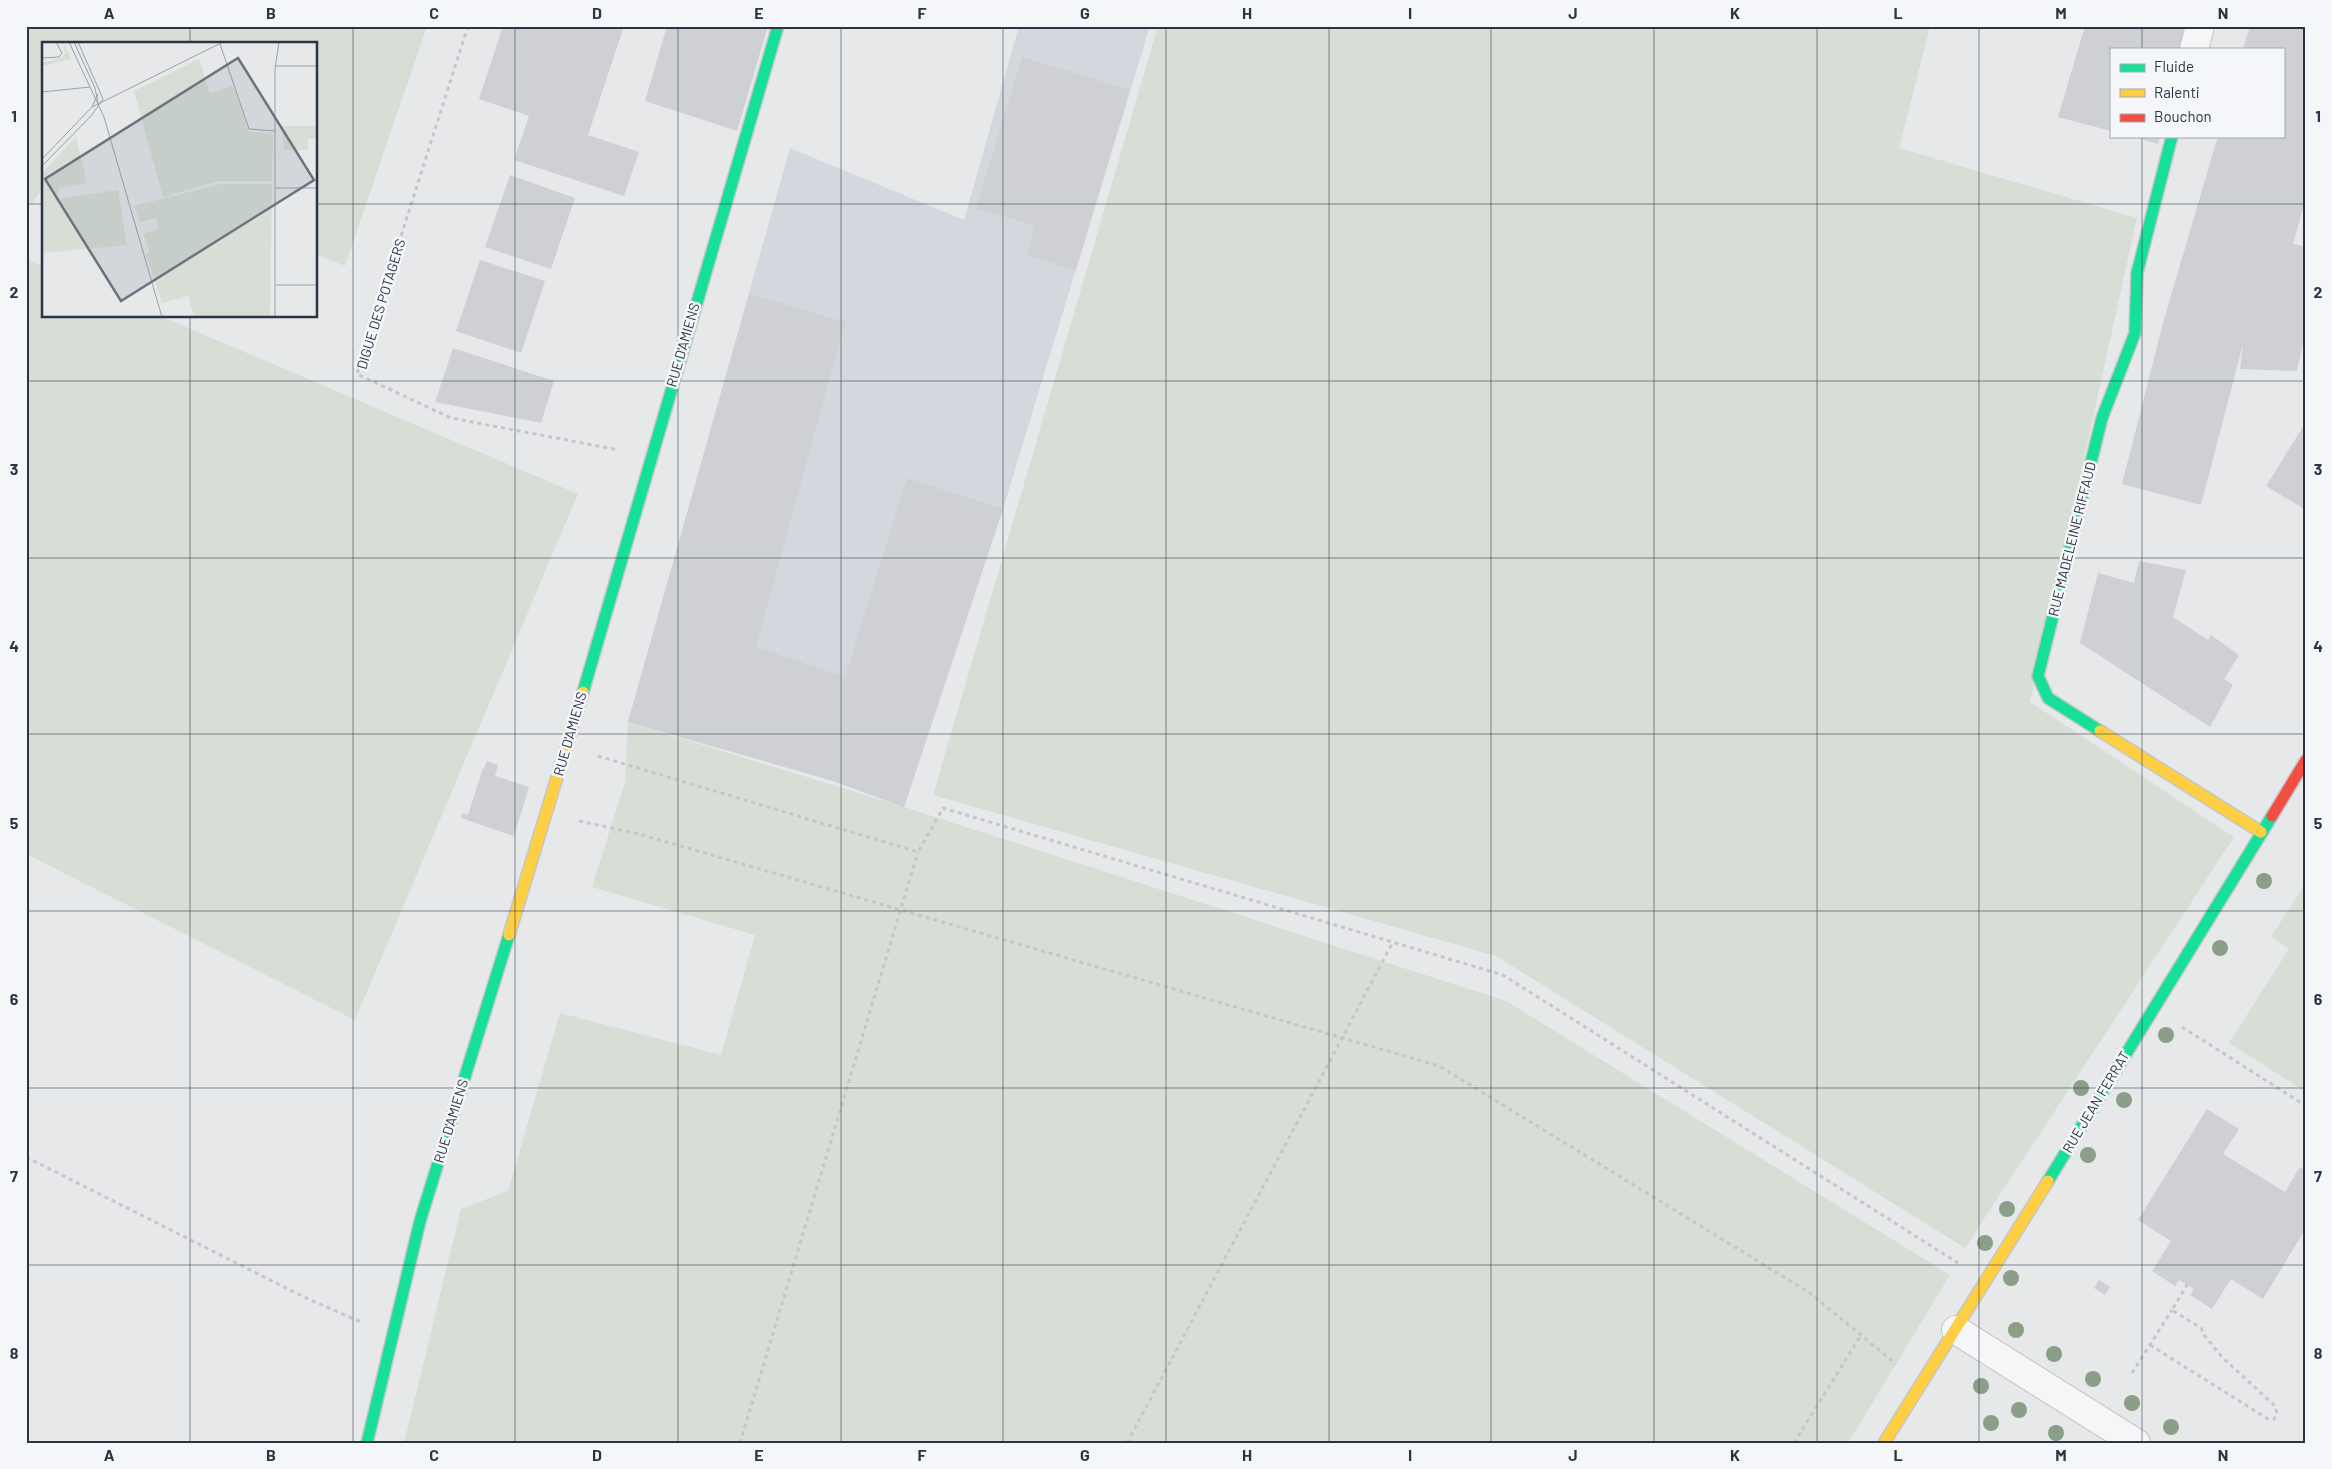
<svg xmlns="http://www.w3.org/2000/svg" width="2332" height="1469" font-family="Barlow,sans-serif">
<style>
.built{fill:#d4d7dd}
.green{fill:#d6ded6}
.building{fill:#ced0d3}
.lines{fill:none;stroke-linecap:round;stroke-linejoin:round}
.street-casing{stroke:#c4c6c8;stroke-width:30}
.fast-casing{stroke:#c4c6c8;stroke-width:14}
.slow-casing{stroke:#c4c6c8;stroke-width:14}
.jam-casing{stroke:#c4c6c8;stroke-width:14}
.path{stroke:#c5c6ca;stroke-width:3;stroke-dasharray:4 4;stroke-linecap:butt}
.street{stroke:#f5f6f7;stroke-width:28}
.fast{stroke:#16e098;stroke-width:11}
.slow{stroke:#ffcf43;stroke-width:11}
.jam{stroke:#f24e42;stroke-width:11}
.tree{fill:#8a9e88}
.grid{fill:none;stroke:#2b3445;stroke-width:1;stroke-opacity:0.55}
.labels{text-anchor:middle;stroke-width:5;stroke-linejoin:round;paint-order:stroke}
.street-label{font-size:14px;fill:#2b3445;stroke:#f4f6f9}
.inset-road{fill:none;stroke:#9ba0a8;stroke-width:1}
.view{fill:#6c737f;fill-opacity:0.15;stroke:#6c737f;stroke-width:2.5}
.inset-edge{fill:none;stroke:#2b3445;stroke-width:2.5}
.neatline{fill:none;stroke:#2b3445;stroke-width:2}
.grid-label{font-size:16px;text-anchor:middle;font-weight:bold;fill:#2b3445}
</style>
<rect width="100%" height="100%" fill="#e6e8ea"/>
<!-- built -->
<path class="built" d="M1019 26H1150L1003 509 904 807 830 780 628 722 790 148 964 220Z"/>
<!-- green -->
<g class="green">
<path d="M26 26H427L345 266 316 254V44H44V187L26 211Z"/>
<path d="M1158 26H1930L1899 148 2137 218 2030 702 2234 837 1965 1248 1496 956 933 795Z"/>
<path d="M26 259 44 267V316H160L578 494 355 1020 26 854Z"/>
<path d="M628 722 904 807 1506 1001 1950 1275 1848 1443H404L461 1209 508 1191 560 1013 721 1055 755 935 592 887 625 782Z"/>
<path d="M2306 882V1092L2229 1043 2289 949 2271 937Z"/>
</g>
<!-- building -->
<g class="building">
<path d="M503 26H624L588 135 639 152 624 196 514 160 529 116 479 99Z"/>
<path d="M667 26H768L737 131 645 101Z"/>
<path d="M2085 26H2186L2180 49H2111V131L2058 117Z"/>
<path d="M2250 26H2306V197L2293 244 2306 247V331L2297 371 2240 369 2243 344 2201 505 2122 484 2163 323 2218 136H2283V49H2243Z"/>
<path d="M1022 57 1130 90 1076 270 1027 255 1035 226 976 208Z"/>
<path d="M2130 136H2160L2158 144Z"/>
<path d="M510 175 575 198 551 269 485 247Z"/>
<path d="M480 260 545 281 521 353 456 331Z"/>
<path d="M749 294 845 322 756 647 845 677 907 478 1003 509 904 807 830 780 628 722Z"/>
<path d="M453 348 554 381 541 423 435 402Z"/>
<path d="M2306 422V510L2266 486Z"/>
<path d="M2139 561 2186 570 2173 617 2208 640 2211 635 2239 655 2224 679 2233 685 2210 727 2080 643 2098 573 2134 583Z"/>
<path d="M487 761 498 765 495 776 529 787 514 836 461 818 463 813 468 815 483 768 484 769Z"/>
<path d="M2207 1109 2239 1129 2223 1154 2285 1192 2300 1167 2306 1171V1228L2263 1299 2231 1279 2212 1309 2190 1295 2194 1289 2179 1280 2175 1286 2152 1271 2171 1241 2138 1220Z"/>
<path d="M2099 1280 2110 1287 2105 1295 2094 1288Z"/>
</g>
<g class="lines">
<!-- street casing -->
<g class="street-casing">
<g id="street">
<path d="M2194 49 2200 26"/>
<path d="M1956 1330 2136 1443"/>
</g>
</g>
<!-- fast casing -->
<g class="fast-casing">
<g id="fast">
<path d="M583 692 778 26"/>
<path d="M2100 731 2048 698 2038 676 2102 418 2135 333 2137 273 2172 136"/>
<path d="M2048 1181 2272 816"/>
<path d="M367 1443 420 1221 509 935"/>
</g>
</g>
<!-- slow casing -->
<g class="slow-casing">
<g id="slow">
<path d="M2100 731 2261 832"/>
<path d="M509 935 583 692"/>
<path d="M1884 1443 2048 1181"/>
</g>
</g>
<!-- jam casing -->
<g class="jam-casing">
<path id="jam" d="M2272 816 2306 760"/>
</g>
<!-- path -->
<g class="path">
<path d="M468 26 357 374 451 418 619 450"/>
<path d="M598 756 918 852 943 808 1503 975 1958 1263"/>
<path d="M579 821 639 834 1439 1066 1810 1293 1896 1364"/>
<path d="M2182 1027 2306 1106"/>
<path d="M26 1157 304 1297 363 1323"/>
<path d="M2150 1345 2268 1419H2274L2277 1413 2275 1406 2221 1356 2204 1335 2201 1328 2172 1310 2187 1285"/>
<path d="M2132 1373 2172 1310"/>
<path d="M740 1443 918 852"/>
<path d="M1127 1443 1393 942"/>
<path d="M1794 1443 1861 1335"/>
</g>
<!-- street -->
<use href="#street" class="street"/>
<!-- fast -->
<use href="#fast" class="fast"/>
<!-- slow -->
<use href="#slow" class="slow"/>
<!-- jam -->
<use href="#jam" class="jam"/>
</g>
<!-- trees -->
<g class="tree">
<circle cx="2264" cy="881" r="8"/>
<circle cx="2220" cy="948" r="8"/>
<circle cx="2166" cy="1035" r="8"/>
<circle cx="2081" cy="1088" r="8"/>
<circle cx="2124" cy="1100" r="8"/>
<circle cx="2088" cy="1155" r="8"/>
<circle cx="2007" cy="1209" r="8"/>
<circle cx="1985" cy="1243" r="8"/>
<circle cx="2011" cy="1278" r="8"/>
<circle cx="2016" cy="1330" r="8"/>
<circle cx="2054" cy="1354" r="8"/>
<circle cx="2093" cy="1379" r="8"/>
<circle cx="1981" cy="1386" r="8"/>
<circle cx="2132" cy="1403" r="8"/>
<circle cx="2019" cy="1410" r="8"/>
<circle cx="1991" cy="1423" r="8"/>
<circle cx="2171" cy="1427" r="8"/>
<circle cx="2056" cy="1433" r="8"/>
</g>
<!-- grid -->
<path class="grid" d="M190 26V44M353 26V1443M515 26V1443M678 26V1443M841 26V1443M1003 26V1443M1166 26V1443M1329 26V1443M1491 26V1443M1654 26V1443M1817 26V1443M1979 26V1443M2142 26V49M2142 136V1443M26 204H44M316 204H2306M190 316V1443M26 381H2306M26 558H2306M26 734H2306M26 911H2306M26 1088H2306M26 1265H2306"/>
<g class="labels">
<!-- street labels -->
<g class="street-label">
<text transform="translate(381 304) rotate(-73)" y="5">DIGUE DES POTAGERS</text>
<text transform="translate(683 345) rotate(-74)" y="5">RUE D'AMIENS</text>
<text transform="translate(2072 539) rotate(-76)" y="5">RUE MADELEINE RIFFAUD</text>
<text transform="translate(570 734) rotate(-74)" y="5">RUE D'AMIENS</text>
<text transform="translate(2096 1102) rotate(-59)" y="5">RUE JEAN FERRAT</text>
<text transform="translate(451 1121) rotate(-73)" y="5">RUE D'AMIENS</text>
</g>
</g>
<!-- overview -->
<g transform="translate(42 42)">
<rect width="275" height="275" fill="#e6e8ea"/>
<path d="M21 0 29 17 0 24V21L20 16 23 12ZM157 17 168 51 191 44 207 90 231 91 230 139H176L121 155 92 49ZM240 84H275V97H266V108H242ZM34 95 45 141 17 146 16 157 76 148 85 203 0 211V131ZM179 142H230L228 275H152L146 254 120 261 104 213 107 209 102 192 117 187 114 176 98 180 92 164Z" fill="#d6ded6"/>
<path class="inset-road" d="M27 0 62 75 120 275M32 0 53 46 56 61M178 2 207 87 233 89M0 16 17 15 20 11 14 0M233 24H275M0 50 48 45M50 65 181 0M0 117 50 65 56 52M0 124 49 74 61 57 36 0M234 146H275M234 243H275M233 275V27L237 0"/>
<path class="view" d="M196 16 272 138 79 259 3 137Z"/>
<rect width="275" height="275" class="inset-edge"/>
</g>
<!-- border -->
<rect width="2332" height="1469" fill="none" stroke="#f4f6f9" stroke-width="55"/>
<!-- legend -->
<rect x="2110" y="48" width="175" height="90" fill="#f4f6f9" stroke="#a4a8b1"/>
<rect x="2120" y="64" width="25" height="8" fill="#16e098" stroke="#a4a8b1"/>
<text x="2154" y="72" font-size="15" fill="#2b3445">Fluide</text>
<rect x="2120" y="89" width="25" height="8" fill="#ffcf43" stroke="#a4a8b1"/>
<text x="2154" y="98" font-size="15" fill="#2b3445">Ralenti</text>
<rect x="2120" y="114" width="25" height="8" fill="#f24e42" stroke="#a4a8b1"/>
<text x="2154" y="122" font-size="15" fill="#2b3445">Bouchon</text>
<rect x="28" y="28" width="2276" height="1414" class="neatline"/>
<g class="grid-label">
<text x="109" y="19">A</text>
<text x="271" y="19">B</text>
<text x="434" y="19">C</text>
<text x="597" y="19">D</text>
<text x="759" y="19">E</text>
<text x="922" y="19">F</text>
<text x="1085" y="19">G</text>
<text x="1247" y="19">H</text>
<text x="1410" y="19">I</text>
<text x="1573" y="19">J</text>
<text x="1735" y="19">K</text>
<text x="1898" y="19">L</text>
<text x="2061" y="19">M</text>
<text x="2223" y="19">N</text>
<text x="14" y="122">1</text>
<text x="2318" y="122">1</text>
<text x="14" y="298">2</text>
<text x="2318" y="298">2</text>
<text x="14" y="475">3</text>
<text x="2318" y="475">3</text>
<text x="14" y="652">4</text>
<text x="2318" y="652">4</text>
<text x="14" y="829">5</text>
<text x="2318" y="829">5</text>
<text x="14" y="1005">6</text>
<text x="2318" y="1005">6</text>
<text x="14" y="1182">7</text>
<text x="2318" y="1182">7</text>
<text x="14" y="1359">8</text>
<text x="2318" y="1359">8</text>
<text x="109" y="1461">A</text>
<text x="271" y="1461">B</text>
<text x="434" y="1461">C</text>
<text x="597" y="1461">D</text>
<text x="759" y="1461">E</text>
<text x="922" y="1461">F</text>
<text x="1085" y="1461">G</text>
<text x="1247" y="1461">H</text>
<text x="1410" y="1461">I</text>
<text x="1573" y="1461">J</text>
<text x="1735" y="1461">K</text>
<text x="1898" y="1461">L</text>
<text x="2061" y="1461">M</text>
<text x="2223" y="1461">N</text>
</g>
</svg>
